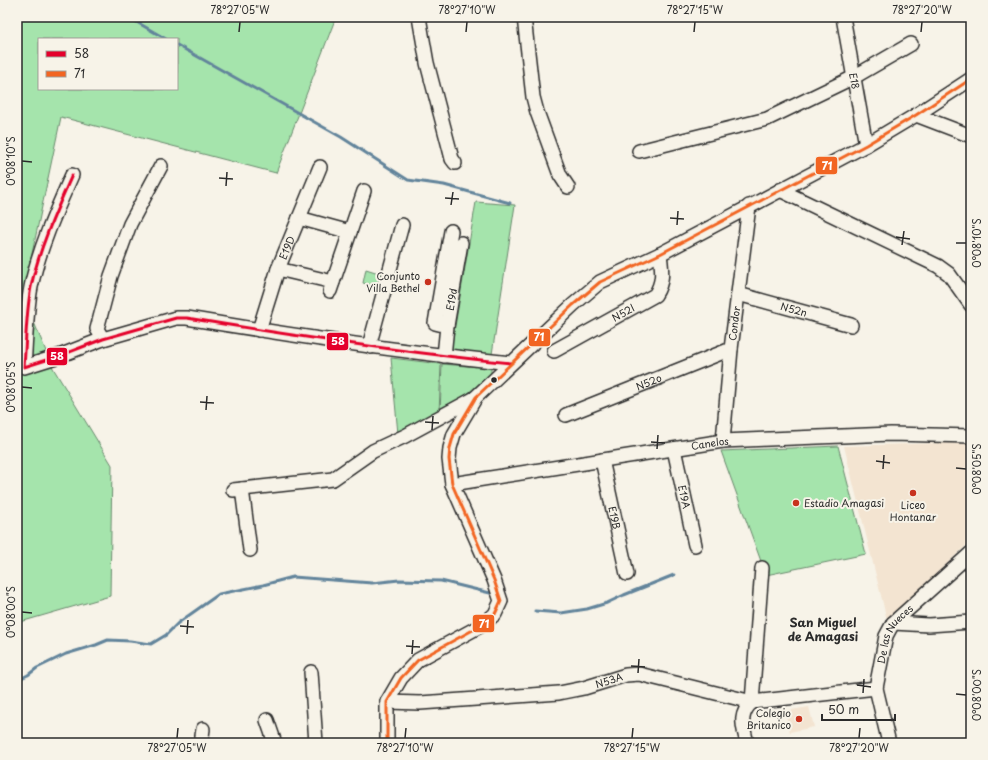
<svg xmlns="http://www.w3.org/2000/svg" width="988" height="760" font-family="'Playpen Sans',sans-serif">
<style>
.built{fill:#f3e4d1}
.green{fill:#a5e4ac;stroke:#68886c;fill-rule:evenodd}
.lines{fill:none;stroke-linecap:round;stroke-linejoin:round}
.stream{stroke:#62849b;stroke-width:3}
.minor-casing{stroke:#2b2b2b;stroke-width:16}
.minor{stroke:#f7f3e8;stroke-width:13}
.bus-1-casing{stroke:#f7f3e8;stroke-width:6}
.bus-2-casing{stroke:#f7f3e8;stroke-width:6}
.bus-1{stroke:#e4002b;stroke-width:3}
.bus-2{stroke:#f26522;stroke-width:3}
.ticks{fill:none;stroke:#2b2b2b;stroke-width:1.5}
.poi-dot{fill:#c8321e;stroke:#f7f3e8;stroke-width:1.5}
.bus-dot{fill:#2b2b2b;stroke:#f7f3e8;stroke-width:1.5}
.labels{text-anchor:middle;stroke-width:4;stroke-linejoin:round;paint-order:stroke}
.street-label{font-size:10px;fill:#2b2b2b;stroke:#f7f3e8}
.poi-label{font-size:10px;fill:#2b2b2b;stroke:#f7f3e8;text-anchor:end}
.quarter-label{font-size:12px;font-weight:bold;fill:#2b2b2b;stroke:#f7f3e8}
.line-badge{stroke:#f7f3e8;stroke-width:1.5}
.badge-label{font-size:11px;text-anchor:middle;font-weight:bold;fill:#fff}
.neatline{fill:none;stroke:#2b2b2b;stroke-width:1.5}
.ticks-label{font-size:10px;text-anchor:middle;fill:#2b2b2b}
</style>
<rect width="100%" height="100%" fill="#f7f3e8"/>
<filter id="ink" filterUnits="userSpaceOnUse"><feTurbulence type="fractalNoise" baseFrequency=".025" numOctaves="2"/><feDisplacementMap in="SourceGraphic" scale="8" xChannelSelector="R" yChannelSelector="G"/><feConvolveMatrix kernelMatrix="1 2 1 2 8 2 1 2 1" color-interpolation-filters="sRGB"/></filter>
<g filter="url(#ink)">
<!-- built -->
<g class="built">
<path d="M945 443 971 444V541L887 620 844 446Z"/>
<path d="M809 707 814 727 790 732 785 711Z"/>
</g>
<!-- green -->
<g class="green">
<path d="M17 17H336L276 173 61 117 23 296 53 368 112 465 110 596 17 623ZM39 39H177V89H39Z"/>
<path d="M476 202 515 205 492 354 451 350Z"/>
<path d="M366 269 385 275 380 288 363 283Z"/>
<path d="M391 358 441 364 439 414 398 434Z"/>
<path d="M442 364 491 368V373L467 394 440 413Z"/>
<path d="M838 446 866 554 766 575 721 451Z"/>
</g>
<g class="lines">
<!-- stream -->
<g class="stream">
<path d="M128 17 166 39"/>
<path d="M177 45 341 137 408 180 444 185 510 203"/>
<path d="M535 611 561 613 587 609 607 603 624 595 674 575"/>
<path d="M17 680 28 675 37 668 66 654 96 645 108 640 130 641 151 644 166 635 178 623 219 594 263 585 293 577 372 583 399 580 441 581 490 593"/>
</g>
<!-- minor casing -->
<g class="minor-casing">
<g id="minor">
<path d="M419 17 427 63 449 147 452 159 455 163"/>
<path d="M524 17 533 97 537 112 560 175 568 187"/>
<path id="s1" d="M843 17 866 145"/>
<path d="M916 115 971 136"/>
<path d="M639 151 767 119 854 77 911 44"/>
<path d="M72 175C56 211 39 249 31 287 26 313 26 341 24 367L59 356 103 339 176 318H187C294 336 402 352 511 363"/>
<path d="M780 190 938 266 949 274 971 305"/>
<path d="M299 218 350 232"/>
<path d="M278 269 333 282"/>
<path d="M330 291 364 191"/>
<path id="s2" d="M738 294 851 325"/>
<path d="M447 326 435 323 451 231"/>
<path id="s3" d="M259 330 278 269 320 167"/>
<path d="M103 339 97 329 111 276 130 224 161 166"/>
<path d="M371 347V339L402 225"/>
<path id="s4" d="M554 351 655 295C664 281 662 270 660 254"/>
<path id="s5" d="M444 356 447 326 461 243"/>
<path id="s6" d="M566 415 731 349"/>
<path id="s7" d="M723 441 731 349 749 206"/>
<path id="s8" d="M674 449 695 545"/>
<path id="s9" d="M602 460 627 574"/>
<path id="s10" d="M452 484 723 441 891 434 971 436"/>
<path d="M242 489 250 550"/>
<path d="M233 490 333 479 373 451 405 436 475 398"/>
<path d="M893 623 929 625 971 622"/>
<path d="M311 672 316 743"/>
<path id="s11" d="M387 702 420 703 559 693 584 688 626 675 639 674 752 702 876 688"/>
<path d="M752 702 762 568"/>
<path d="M267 720 275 743"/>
<path d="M201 743 203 729"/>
<path d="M387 743V702L401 678 418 660 482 625 495 614 501 601 494 580 452 484 449 459 450 448 454 434 476 397 573 305 600 282 660 254 866 145 916 115 971 79"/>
<path d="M747 743C743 726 738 715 752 702"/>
<path id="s12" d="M889 743 876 688 886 636 893 623 971 553"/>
</g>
</g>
<!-- minor -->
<use href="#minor" class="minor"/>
<!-- bus-1 casing -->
<g class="bus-1-casing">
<path id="bus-1" d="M72 175C56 211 39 249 31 287 26 313 26 341 24 367L59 356 103 339 176 318H187C294 336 402 352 511 363"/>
</g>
<!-- bus-2 casing -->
<g class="bus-2-casing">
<path id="bus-2" d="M387 743V702L401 678 418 660 482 625 495 614 501 601 494 580 452 484 449 459 450 448 454 434 476 397 573 305 600 282 660 254 866 145 916 115 971 79"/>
</g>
<!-- bus-1 -->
<use href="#bus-1" class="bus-1"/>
<!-- bus-2 -->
<use href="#bus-2" class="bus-2"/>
</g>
</g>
<!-- ticks -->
<path class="ticks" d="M239 32 240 22M466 32 467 22M694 32 695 22M921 32 922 22M22 161 32 162M219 178 233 179M226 186 227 172M445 198 459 199M451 205 453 192M670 218 684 219M677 225 678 211M896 237 910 239M956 243H966M902 245 904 231M22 387 32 388M200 402 214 403M206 410 207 396M425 422 439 423M432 430 433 416M651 442 665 443M657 449 658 435M876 461 890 463M956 468 966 469M883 469 884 455M22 612 32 613M180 626 194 627M187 634 188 620M406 646 420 647M412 654 413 640M631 666 645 667M638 673 639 659M857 685 871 687M863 693 864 679M956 694 966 695M177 738 178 728M405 738 406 728M632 738 633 728M859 738 860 728"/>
<!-- markers -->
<g class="poi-dot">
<circle cx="428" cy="282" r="4"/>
<circle cx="913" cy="493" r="4"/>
<circle cx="796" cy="503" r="4"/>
<circle cx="799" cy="719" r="4"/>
</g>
<circle class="bus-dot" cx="494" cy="380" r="3.5"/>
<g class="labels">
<!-- street labels -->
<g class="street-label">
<text dy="4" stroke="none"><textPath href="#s1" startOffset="65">E18</textPath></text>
<text dy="4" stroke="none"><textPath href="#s3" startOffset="87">E19D</textPath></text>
<text dy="4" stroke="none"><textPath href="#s5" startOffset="57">E19d</textPath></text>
<text dy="4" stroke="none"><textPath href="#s2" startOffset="58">N52n</textPath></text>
<text dy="4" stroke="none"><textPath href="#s4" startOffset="79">N52l</textPath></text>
<text dy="4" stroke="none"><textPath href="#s7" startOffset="118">Condor</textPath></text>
<text dy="4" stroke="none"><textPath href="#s6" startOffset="89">N52o</textPath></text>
<text dy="4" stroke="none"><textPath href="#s10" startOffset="261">Canelos</textPath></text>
<text dy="4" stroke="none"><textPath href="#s8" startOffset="49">E19A</textPath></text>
<text dy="4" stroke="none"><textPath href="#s9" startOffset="59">E19B</textPath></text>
<text dy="4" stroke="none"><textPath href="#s12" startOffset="115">De las Nueces</textPath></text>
<text dy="4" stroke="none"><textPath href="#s11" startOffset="224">N53A</textPath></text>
</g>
<!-- poi labels -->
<g class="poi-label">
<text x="420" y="280">Conjunto<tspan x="420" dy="12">Villa Bethel</tspan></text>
<text x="804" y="507" text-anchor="start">Estadio Amagasi</text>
<text x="913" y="509" text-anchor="middle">Liceo<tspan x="913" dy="12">Hontanar</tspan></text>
<text x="791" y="717">Colegio<tspan x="791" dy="12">Britanico</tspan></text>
</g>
<!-- quarter labels -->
<g class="quarter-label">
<text x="823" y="627">San Miguel<tspan x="823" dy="14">de Amagasi</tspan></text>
</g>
</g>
<g class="line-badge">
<rect x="815" y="156" width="23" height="19" rx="4" fill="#f26522"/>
<rect x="528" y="328" width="23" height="19" rx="4" fill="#f26522"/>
<rect x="326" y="332" width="23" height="19" rx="4" fill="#e4002b"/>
<rect x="46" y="347" width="22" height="19" rx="4" fill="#e4002b"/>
<rect x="472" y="614" width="23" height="19" rx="4" fill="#f26522"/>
</g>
<g class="badge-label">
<text x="827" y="170">71</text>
<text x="539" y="341">71</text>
<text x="338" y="345">58</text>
<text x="57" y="360">58</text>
<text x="484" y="628">71</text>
</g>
<!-- margin -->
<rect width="988" height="760" fill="none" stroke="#f7f3e8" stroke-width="44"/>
<!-- legend -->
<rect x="38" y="38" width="140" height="52" fill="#f7f3e8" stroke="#a5a39c"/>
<rect x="46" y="51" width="20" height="6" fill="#e4002b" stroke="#a5a39c"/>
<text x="74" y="58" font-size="12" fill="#2b2b2b">58</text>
<rect x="46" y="71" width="20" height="6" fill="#f26522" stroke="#a5a39c"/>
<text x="74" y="78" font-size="12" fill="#2b2b2b">71</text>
<!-- scale -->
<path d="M822 714v6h73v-6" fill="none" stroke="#2b2b2b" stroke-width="2"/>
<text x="828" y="714" font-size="12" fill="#2b2b2b" stroke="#f7f3e8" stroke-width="3" paint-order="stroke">50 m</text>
<rect x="22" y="22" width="944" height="716" class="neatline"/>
<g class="ticks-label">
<text x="240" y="14">78°27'05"W</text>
<text x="467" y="14">78°27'10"W</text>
<text x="695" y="14">78°27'15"W</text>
<text x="922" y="14">78°27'20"W</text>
<text transform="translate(11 161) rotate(-90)" y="4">0°08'10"S</text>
<text transform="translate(977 243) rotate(-90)" y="4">0°08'10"S</text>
<text transform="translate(11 387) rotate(-90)" y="4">0°08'05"S</text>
<text transform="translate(977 469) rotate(-90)" y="4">0°08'05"S</text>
<text transform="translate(11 612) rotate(-90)" y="4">0°08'00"S</text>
<text transform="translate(977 695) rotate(-90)" y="4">0°08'00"S</text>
<text x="177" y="752">78°27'05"W</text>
<text x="405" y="752">78°27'10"W</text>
<text x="632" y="752">78°27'15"W</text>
<text x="859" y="752">78°27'20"W</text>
</g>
</svg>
